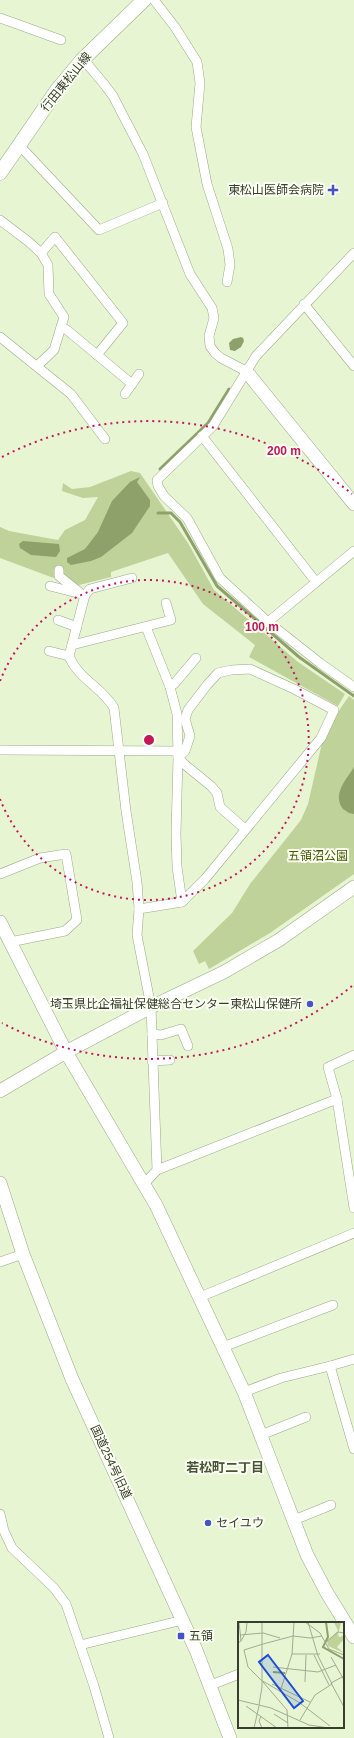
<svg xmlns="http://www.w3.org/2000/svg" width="354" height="1738" font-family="Arial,'Noto Sans JP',sans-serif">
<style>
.green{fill:#bed299}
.water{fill:#8ea16a}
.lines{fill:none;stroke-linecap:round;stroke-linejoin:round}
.stream{stroke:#8ea16a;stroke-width:3}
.street-casing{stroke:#9ca888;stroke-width:10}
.secondary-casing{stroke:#9ca888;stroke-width:14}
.primary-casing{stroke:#9ca888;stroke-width:15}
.street{stroke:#fff;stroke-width:9}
.secondary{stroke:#fff;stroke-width:13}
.primary{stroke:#fff;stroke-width:14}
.ring{fill:none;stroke:#c2185b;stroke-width:2;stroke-dasharray:2 4}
.poi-dot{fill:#4852c7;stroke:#fafff1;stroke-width:1.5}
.labels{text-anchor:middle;stroke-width:4;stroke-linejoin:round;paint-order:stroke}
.street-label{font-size:12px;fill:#383d30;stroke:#fafff1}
.poi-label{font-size:12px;fill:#383d30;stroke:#fafff1;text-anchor:end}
.park-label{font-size:12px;fill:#455b00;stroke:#fafff1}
.neighbourhood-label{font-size:13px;font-weight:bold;fill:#495336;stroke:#fafff1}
.inset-river{fill:none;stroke:#8ea16a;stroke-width:2}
.inset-road{fill:none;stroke:#a2ab92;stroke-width:1}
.view{fill:#1d4ed8;fill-opacity:0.15;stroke:#1d4ed8;stroke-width:2}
.inset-edge{fill:none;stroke:#383d30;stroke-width:2}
.centre{fill:#c2185b;stroke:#fafff1;stroke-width:2}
.ring-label{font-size:12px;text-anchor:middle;font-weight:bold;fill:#c2185b;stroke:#fafff1;stroke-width:4;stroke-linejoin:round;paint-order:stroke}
</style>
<rect width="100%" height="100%" fill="#e8f5d3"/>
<!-- green -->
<g class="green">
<path d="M131 471 140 473 188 543 214 590 298 662 345 694 338 706 249 657 255 645 203 604 168 553 111 572V577L79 585 51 577 0 558V527L9 531 58 540 65 530 85 520 98 497 83 498 62 491 63 483 72 489 90 487Z"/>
<path d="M349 696 354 700V874L270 933 209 969 205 961 199 964 193 951 232 913 250 884 301 820 308 804 322 743 340 709Z"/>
</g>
<!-- water -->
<g class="water">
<path d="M241 337 243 338 244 341 241 347 235 351 230 350 229 343 233 339Z"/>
<path d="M140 477 137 482 150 500V506L132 533 101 557 91 561 71 565 67 562V558L85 549 98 532 112 501 130 482Z"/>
<path d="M23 541 59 544 60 551 56 557 31 555 20 548 19 544Z"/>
<path d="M354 767V814L349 813 343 809C332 794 346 780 354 767Z"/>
</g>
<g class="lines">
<!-- stream -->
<g class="stream">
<path d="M160 469 208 423 229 389"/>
<path d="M158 513H171L180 522 217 586 299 657 354 696"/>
</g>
<!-- street casing -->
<g class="street-casing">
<g id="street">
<path d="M154 0 175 27 197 62 200 83 196 127 207 184 228 249 230 265 227 282"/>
<path d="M0 18 61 40"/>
<path d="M83 59 104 84 113 96 143 154 190 274 212 308 214 318 209 336 210 346 215 353 221 358 246 371"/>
<path d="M19 145 99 230 163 203"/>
<path d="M0 220 29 242 41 253 48 265 49 294 64 317 54 350 37 366"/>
<path d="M41 253 55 237 123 323 97 355"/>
<path d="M354 253 256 356 213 426 157 480 158 486 164 496 187 518 220 578 268 622 320 663 354 687"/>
<path d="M304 304 354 366"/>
<path d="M61 327 67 330 132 384"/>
<path d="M0 337 71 394 105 439"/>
<path d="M125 394 139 374"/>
<path d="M202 436 316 582"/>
<path d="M59 570V576L79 592"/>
<path d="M132 578 90 589 85 595 69 656C78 679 103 688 114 708L126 811 137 882 139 909 137 935 151 1007 157 1170 144 1184"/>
<path d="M50 586 85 595"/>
<path d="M58 620 77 627"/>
<path d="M268 622 354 551"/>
<path d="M146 627 170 687 177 714 178 757 176 834 177 867 182 902"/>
<path d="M72 645 171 620 166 603"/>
<path d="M49 651 69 656"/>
<path d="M170 687 174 684 196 658"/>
<path d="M0 750 178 751"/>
<path d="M0 874 40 858 66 854 77 920 65 931 10 942"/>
<path d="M139 909 182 902 205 879 321 738 334 710 294 689 250 669 231 670 218 673 207 685 188 710 185 719 190 736 185 751 178 757 184 764 211 786 217 793 220 807 245 829"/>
<path d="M152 1034 161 1035 181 1029 188 1046"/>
<path d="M354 1055 328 1067 337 1099 354 1208"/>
<path d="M152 1061 170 1060"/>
<path d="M157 1170 337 1099"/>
<path d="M0 1262 23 1254"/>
<path d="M200 1297 354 1233"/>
<path d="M223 1347 333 1305"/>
<path d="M330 1366 354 1449"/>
<path d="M244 1392 281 1378 330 1366 354 1359"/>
<path d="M261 1435 306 1417"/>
<path d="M0 1514 4 1531 12 1548 54 1588 66 1604 94 1686 109 1738"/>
<path d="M294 1520 331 1505"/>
<path d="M80 1645 183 1620"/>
<path d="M211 1685 239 1674"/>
</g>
</g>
<!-- secondary casing -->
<g class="secondary-casing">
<g id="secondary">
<path d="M246 371 354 504"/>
<path d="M0 922 66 1052 156 1205 244 1392 307 1555 327 1593 354 1637"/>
<path d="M0 1091 66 1052 151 1007 224 972 279 940 354 887"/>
<path d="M0 1183 23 1254 72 1379 196 1650 230 1738"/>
</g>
</g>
<!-- primary casing -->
<g class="primary-casing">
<path id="primary" d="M0 173 57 90 82 60 144 0"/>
</g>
<!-- street -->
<use href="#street" class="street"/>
<!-- secondary -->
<use href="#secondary" class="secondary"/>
<!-- primary -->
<use href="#primary" class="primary"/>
</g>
<!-- distance rings -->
<g class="ring">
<path d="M0 681A160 160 0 1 1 0 799"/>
<path d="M352 986A319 319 0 0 1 2 1023M2 457A319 319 0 0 1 352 494"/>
</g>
<!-- markers -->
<g class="poi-dot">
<path d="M331 184h4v4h4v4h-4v4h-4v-4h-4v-4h4z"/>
<circle cx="310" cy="1004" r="4"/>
<circle cx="208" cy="1523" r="4"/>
<rect x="177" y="1632" width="8" height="8" rx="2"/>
</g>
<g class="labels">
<!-- street labels -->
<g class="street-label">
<text transform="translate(66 82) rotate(-51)" y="4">行田東松山線</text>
<text transform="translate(111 1462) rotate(65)" y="4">国道254号旧道</text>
</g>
<!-- poi labels -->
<g class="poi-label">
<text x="324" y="194">東松山医師会病院</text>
<text x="302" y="1008">埼玉県比企福祉保健総合センター東松山保健所</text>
<text x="216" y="1527" text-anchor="start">セイユウ</text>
<text x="189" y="1640" text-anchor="start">五領</text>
</g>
<!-- park labels -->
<g class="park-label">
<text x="318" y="860">五領沼公園</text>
</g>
<!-- neighbourhood labels -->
<g class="neighbourhood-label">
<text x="225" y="1472">若松町二丁目</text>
</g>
</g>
<!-- overview -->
<g transform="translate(238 1622)">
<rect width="106" height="106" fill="#e8f5d3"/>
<path d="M96 0 103 1 100 12 101 15 106 14V17L99 25 106 31 90 24 89 19 100 9Z" fill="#bed299"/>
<path class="inset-river" d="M88 0 90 15 85 25 106 37M35 50 47 51"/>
<path class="inset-road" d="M67 0 82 11 91 27 106 33M25 11 42 16M2 13 25 11M3 19 8 10 9 0M88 20 100 10 106 11M0 21 3 19 1 0M25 22 55 14 72 16 84 14M6 28 10 45 23 58 62 81 92 104M6 28 25 22M54 32H82M76 33 91 63M93 35 106 58M35 45 80 50 98 43M106 54 93 61 106 85M25 60 49 88 50 106M67 60 68 33M34 62 72 80M42 70 54 32 56 0M0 78 33 86 71 103 91 106M21 83 24 65V0M8 84 39 106M36 92 50 101M23 94 21 99 24 106M62 98 77 73 94 62 80 34 70 0M16 106 21 84"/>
<path class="view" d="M30 33 65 79 56 86 21 40Z"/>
<rect width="106" height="106" class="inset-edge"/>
</g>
<circle cx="149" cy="740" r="6" class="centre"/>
<g class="ring-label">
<text x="284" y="455">200 m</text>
<text x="262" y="631">100 m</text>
</g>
</svg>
